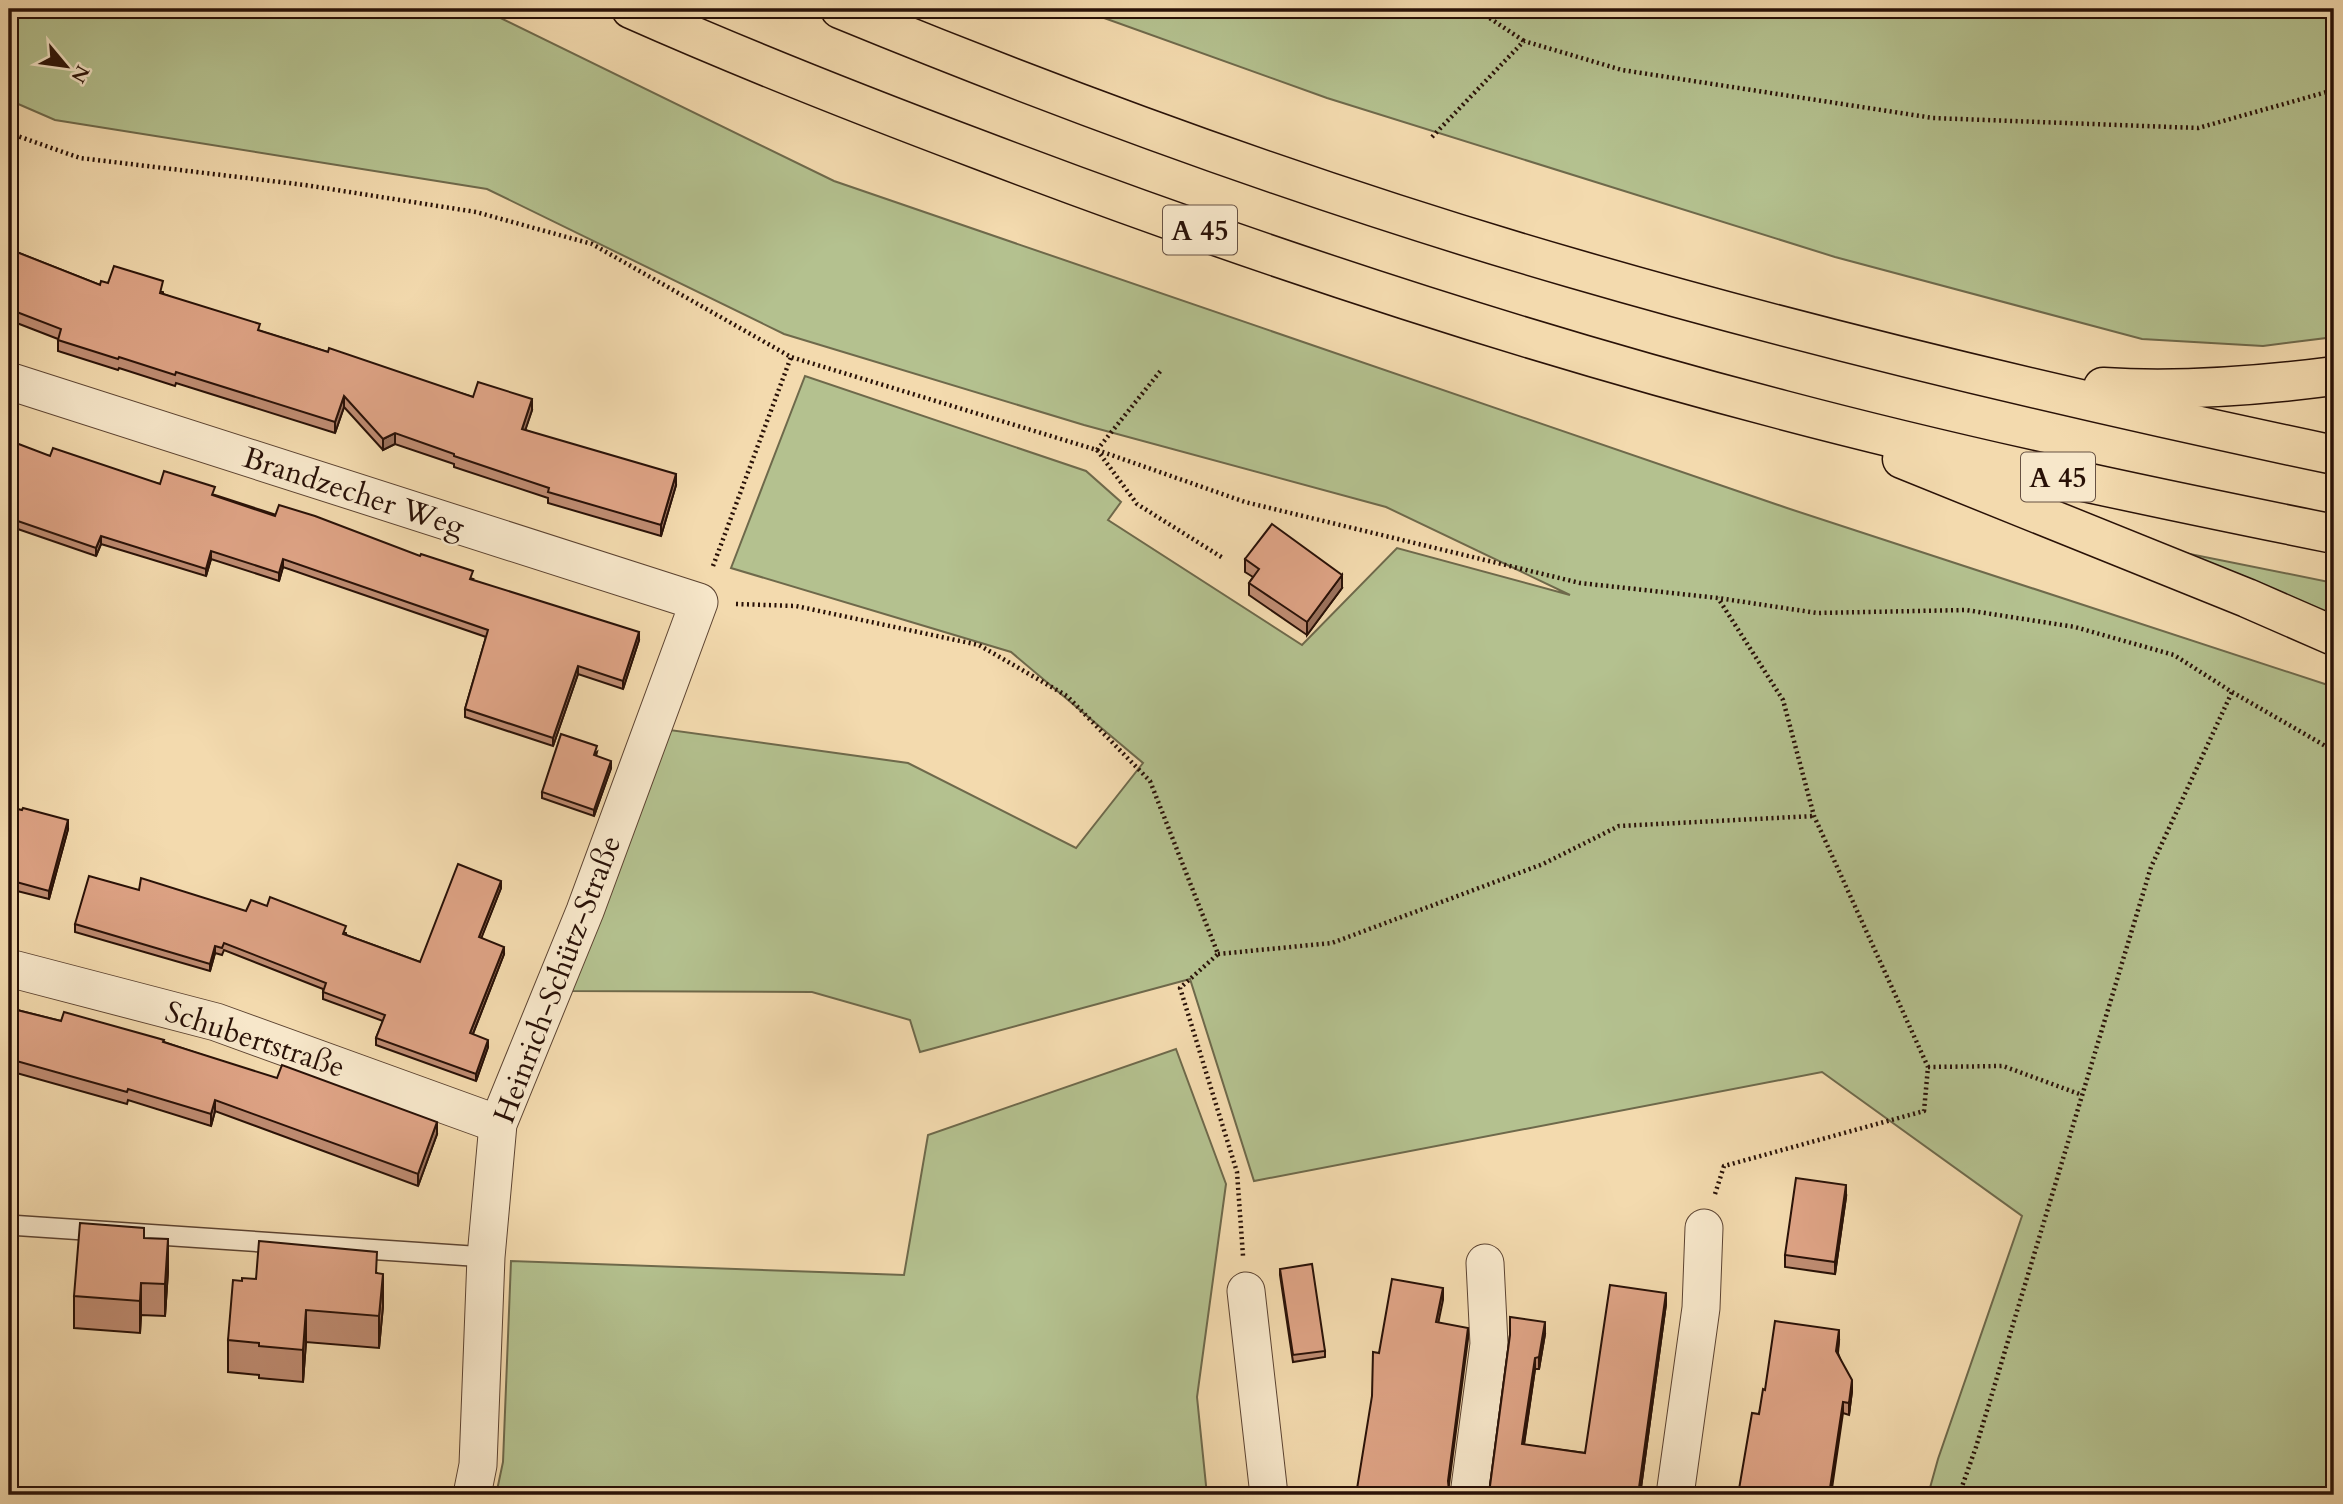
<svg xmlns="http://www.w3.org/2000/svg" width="2343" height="1504" font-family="Cardo,serif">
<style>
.green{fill:#b4c18f;stroke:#6e694b;stroke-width:2}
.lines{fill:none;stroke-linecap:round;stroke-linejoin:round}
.service-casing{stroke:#5c4331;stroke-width:22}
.minor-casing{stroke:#5c4331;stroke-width:39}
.motorway-casing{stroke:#291107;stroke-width:41}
.path{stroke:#291107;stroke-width:4.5;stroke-dasharray:2 3.5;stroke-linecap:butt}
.service{stroke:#f7e7ca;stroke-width:19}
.minor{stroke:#f7e7ca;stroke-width:37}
.motorway{stroke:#f3daae;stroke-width:38}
.wall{fill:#bf8c72;stroke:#291107;stroke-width:2}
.shaded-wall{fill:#9b725d;stroke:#291107;stroke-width:2}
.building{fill:#dea385;stroke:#291107;stroke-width:2}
.labels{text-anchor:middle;stroke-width:5;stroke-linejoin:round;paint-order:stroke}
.shield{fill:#f7e7ca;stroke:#675142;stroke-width:2}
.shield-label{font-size:28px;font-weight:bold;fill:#291107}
.street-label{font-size:30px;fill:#291107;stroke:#f7e7ca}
</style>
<rect width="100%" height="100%" fill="#f3daae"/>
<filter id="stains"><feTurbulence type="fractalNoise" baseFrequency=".00286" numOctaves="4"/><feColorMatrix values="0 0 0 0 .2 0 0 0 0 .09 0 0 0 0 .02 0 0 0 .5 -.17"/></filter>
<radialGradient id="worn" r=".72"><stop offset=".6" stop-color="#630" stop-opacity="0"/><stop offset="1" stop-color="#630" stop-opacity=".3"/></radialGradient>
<!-- green -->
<g class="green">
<path d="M9 9H482L834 181 1787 508 2334 687V1495H1928L1938 1459 2022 1216 1822 1072 1254 1181 1190 979 920 1052 910 1020 812 992 568 991 670 730 908 763 1076 848 1143 763 1011 652 731 568 805 376 1086 471 1121 502 1108 520 1302 645 1397 548 1570 595 1386 507 1084 425 784 334 487 189 55 120 9 100Z"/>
<path d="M1079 9H2334V337L2263 346 2142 339 1835 257 1327 98Z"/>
<path d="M2155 547 2334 583V624Z"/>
<path d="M1176 1049 1226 1184 1197 1397 1207 1495H496L503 1462 511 1261 904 1275 928 1135Z"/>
</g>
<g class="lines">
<!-- service casing -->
<g class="service-casing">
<path id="service" d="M9 1225 486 1257"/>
</g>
<!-- minor casing -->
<g class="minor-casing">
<g id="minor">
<path d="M9 381 699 602 585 911 498 1124 486 1257 478 1465 472 1495"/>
<path d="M9 968 216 1022 498 1124"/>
<path d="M1246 1291 1269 1495"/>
<path d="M1469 1495 1489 1344 1485 1263"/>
<path d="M1675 1495 1701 1308 1704 1228"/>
</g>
</g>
<!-- motorway casing -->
<g class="motorway-casing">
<g id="motorway">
<path d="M631 9C746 60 863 106 980 150 1243 250 1511 339 1783 410 1965 458 2150 497 2334 534"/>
<path d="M840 9C1079 107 1323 196 1572 268 1823 341 2078 401 2334 455"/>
<path d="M2103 387C2181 392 2257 386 2334 376"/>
<path d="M1902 459 2247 598 2334 636"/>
</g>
</g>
<!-- path -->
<g class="path">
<path d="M1476 9 1524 41"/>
<path d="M9 133 80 158 305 185 476 212 592 244 791 357 1097 450 1245 502 1580 583 1718 598 1817 613 1966 610 2075 627 2174 655 2232 692 2334 751"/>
<path d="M1432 137 1524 41 1622 70 1933 118 2198 128 2334 90"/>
<path d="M1097 450 1137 504 1223 558"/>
<path d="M1097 450 1162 369"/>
<path d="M713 566 791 357"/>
<path d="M736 604 796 606 979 645 1067 696 1150 781 1218 954 1180 988 1237 1172 1243 1256"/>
<path d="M1218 954 1332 943 1543 864 1619 826 1814 816"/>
<path d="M1928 1067 2003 1066 2082 1095"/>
<path d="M1715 1194 1724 1166 1924 1111 1928 1067 1814 816 1783 700 1718 598"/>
<path d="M1959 1495 1976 1447 2151 867 2232 692"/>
</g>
<!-- service -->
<use href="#service" class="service"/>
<!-- minor -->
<use href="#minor" class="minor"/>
<!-- motorway -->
<use href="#motorway" class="motorway"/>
</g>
<!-- wall -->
<g class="wall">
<path d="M9 249 100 285 108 283 163 292V294L260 331 473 397 532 410 525 430 676 485 661 536 548 503V498L454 467V464L395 444 383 450 344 407 335 433 176 383 175 386 119 368 118 370 58 351V339L9 320Z"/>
<path d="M9 449 50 456 160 484 215 495 473 579 472 580 639 640 623 689 578 674 553 746 465 717V709L486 637 283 567 279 581 211 559 206 576 101 544 96 556 9 526Z"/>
<path d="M1245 559 1342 588 1307 635 1249 595V583L1253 577 1245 572Z"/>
<path d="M597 752 596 756 611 768 594 816 542 798V792Z"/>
<path d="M9 807 68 829 49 899 9 889Z"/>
<path d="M501 888 481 938 504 954 473 1034 488 1047 476 1081 376 1045V1038L383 1021 323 999V989L224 950 222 955 215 953 210 971 75 932V924L139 890 346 933V935L420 962Z"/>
<path d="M9 1008 61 1021 164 1042 437 1134 418 1186 215 1111 211 1126 128 1100 127 1104 13 1072 12 1078 9 1077Z"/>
<path d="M1846 1197 1835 1274 1785 1267V1255Z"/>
<path d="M9 1229 13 1261 10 1302H9Z"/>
<path d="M144 1238 168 1271 165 1316 141 1315 140 1333 74 1328V1296Z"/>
<path d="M1280 1269 1325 1351V1357L1293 1362 1280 1275Z"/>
<path d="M377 1273 383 1306 379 1348 306 1342 303 1382 259 1378V1375L228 1372V1340L256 1279Z"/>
<path d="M1666 1304 1640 1495H1486L1490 1486 1510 1335 1545 1334 1539 1369H1535L1524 1445 1585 1453Z"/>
<path d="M1839 1341 1838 1353 1852 1391 1849 1415 1843 1413 1759 1414 1765 1390Z"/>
</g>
<!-- shaded-wall -->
<g class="shaded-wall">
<path d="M344 396V407L335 433V422Z"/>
<path d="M532 399V410L522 440V429Z"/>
<path d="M395 433V444L383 450V439Z"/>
<path d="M676 474V485L661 536V525Z"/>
<path d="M101 536V544L96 556V548Z"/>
<path d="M211 551V559L206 576V569Z"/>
<path d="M283 559V567L279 581V573Z"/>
<path d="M1342 575V588L1307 635V622Z"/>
<path d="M639 632V640L623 689V681Z"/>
<path d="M578 666V674L553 746V738Z"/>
<path d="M611 761V768L594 816V810Z"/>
<path d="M68 820V829L49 899V891Z"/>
<path d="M501 881V888L479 944V937Z"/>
<path d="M215 946V953L210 971V964Z"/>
<path d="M504 947V954L470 1041V1033Z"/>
<path d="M488 1040V1047L476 1081V1074Z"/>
<path d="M215 1100V1111L211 1126V1114Z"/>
<path d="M437 1122V1134L418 1186V1174Z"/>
<path d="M1846 1185V1197L1835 1274V1262Z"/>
<path d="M13 1229V1261L10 1302V1269Z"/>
<path d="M168 1239V1271L165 1316V1284Z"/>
<path d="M383 1274V1306L379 1348V1316Z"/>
<path d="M141 1283V1315L140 1333V1301Z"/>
<path d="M1443 1288V1300L1436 1334V1322Z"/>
<path d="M1666 1293V1304L1640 1495H1638Z"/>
<path d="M306 1310V1342L303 1382V1350Z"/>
<path d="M1545 1322V1334L1539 1369V1357Z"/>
<path d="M1468 1328V1339L1448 1492V1481Z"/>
<path d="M1839 1330V1341L1836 1362V1351Z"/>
<path d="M1535 1358V1369L1522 1456V1444Z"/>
<path d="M1852 1380V1391L1849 1415V1403Z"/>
<path d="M1843 1402V1413L1831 1495H1829Z"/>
</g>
<!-- building -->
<g class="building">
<path d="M9 249 100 285 101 281 108 283 114 266 163 281 160 293 260 324 258 330 328 352 329 348 473 397 478 382 532 399 522 429 676 474 661 525 548 492 549 488 454 456V454L395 433 383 439 344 396 335 422 176 372 175 375 119 357 118 359 58 340 61 329 9 309Z"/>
<path d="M16 443 50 456 53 448 160 484 164 471 215 487 212 495 275 516 279 505 315 516 420 556 421 554 473 571 470 579 639 632 623 681 578 666 553 738 465 709 488 630 283 559 279 573 211 551 206 569 101 536 96 548 9 518V449L13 451Z"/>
<path d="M1272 524 1342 575 1307 622 1249 583 1259 569 1245 559Z"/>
<path d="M561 734 597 746 594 755 611 761 594 810 542 792Z"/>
<path d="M9 807 22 810 23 808 68 820 49 891 9 880Z"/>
<path d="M458 864 501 881 479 937 504 947 470 1033 488 1040 476 1074 376 1038 385 1015 323 992 326 983 224 943 222 948 215 946 210 964 75 924 89 876 139 890 141 878 246 911 251 900 267 906 270 897 346 926 343 934 420 962Z"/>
<path d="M9 1008 61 1021 64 1012 164 1040 163 1042 277 1078 282 1065 437 1122 418 1174 215 1100 211 1114 128 1089 127 1092 13 1060 12 1066H9Z"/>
<path d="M1796 1178 1846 1185 1835 1262 1785 1255Z"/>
<path d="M80 1223 144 1228V1238L168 1239 165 1284 141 1283 140 1301 74 1296Z"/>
<path d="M9 1229H13L10 1269H9Z"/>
<path d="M259 1241 377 1252 376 1273 383 1274 379 1316 306 1310 303 1350 259 1346V1343L228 1340 233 1280 242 1281V1278L256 1279Z"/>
<path d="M1312 1264 1325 1351 1293 1355 1280 1269Z"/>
<path d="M1392 1279 1443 1288 1436 1322 1468 1328 1448 1481 1449 1491 1453 1495H1356L1372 1396 1373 1352 1379 1353Z"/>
<path d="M1610 1285 1666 1293 1638 1495H1486L1490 1486 1510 1335V1317L1545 1322 1539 1357 1535 1358 1522 1444 1585 1453Z"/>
<path d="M1775 1321 1839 1330 1836 1351 1852 1380 1849 1403 1843 1402 1829 1495H1738L1752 1413 1759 1414 1763 1389 1765 1390Z"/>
</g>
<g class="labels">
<!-- shield labels -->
<g class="shield">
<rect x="1163" y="205.5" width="74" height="49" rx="5"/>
<rect x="2021" y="452.5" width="74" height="49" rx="5"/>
</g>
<g class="shield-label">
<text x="1200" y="240">A 45</text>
<text x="2058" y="487">A 45</text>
</g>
<!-- street labels -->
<g class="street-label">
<text transform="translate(354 492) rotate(18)" y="10">Brandzecher Weg</text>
<text transform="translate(557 979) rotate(-69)" y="10">Heinrich-Schütz-Straße</text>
<text transform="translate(255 1039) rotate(18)" y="10">Schubertstraße</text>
</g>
</g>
<!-- margin -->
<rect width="2343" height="1504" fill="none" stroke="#f3daae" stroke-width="35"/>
<rect x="10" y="10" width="2322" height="1483" fill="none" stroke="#291107" stroke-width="3.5"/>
<rect x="18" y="18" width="2308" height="1469" fill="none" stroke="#291107" stroke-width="2"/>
<!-- north arrow -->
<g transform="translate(66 66) rotate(119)" stroke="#f7e7ca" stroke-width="5" paint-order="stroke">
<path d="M0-5L12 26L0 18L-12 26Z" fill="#291107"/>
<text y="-10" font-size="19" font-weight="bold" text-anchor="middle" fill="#291107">N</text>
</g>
<rect width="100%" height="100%" filter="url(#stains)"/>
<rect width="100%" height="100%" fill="url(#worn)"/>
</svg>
